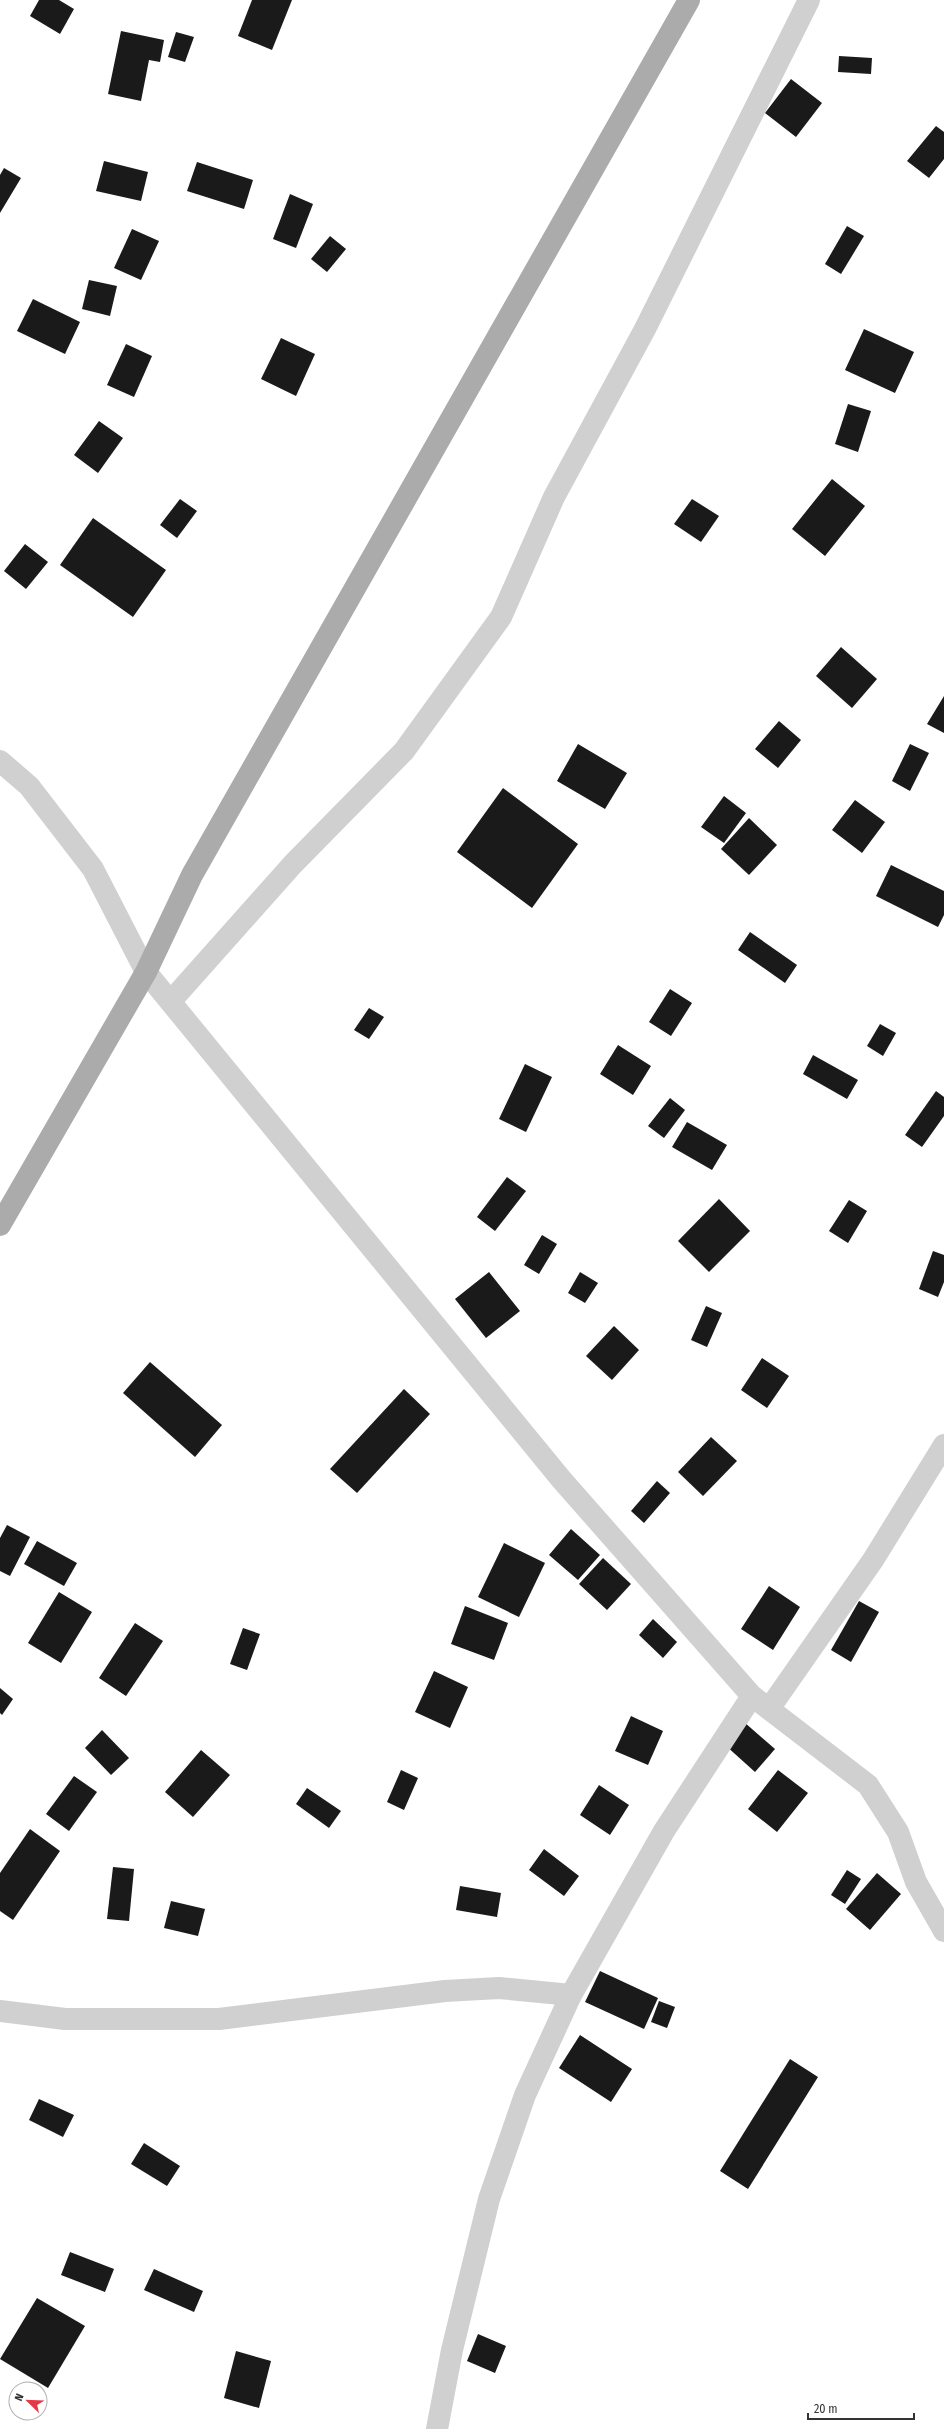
<svg xmlns="http://www.w3.org/2000/svg" width="944" height="2429" font-family="'Fira Sans Condensed',sans-serif">
<style>
.building{fill:#1a1a1a}
.lines{fill:none;stroke-linecap:round;stroke-linejoin:round}
.minor{stroke:#d0d0d0;stroke-width:22}
.major{stroke:#ababab;stroke-width:22}
</style>
<rect width="100%" height="100%" fill="#fff"/>
<!-- building -->
<g class="building">
<path d="M39 0H59L74 9 60 34 30 16Z"/>
<path d="M252 0H292L272 50 238 36Z"/>
<path d="M121 31 164 40 160 62 149 60 141 101 108 94Z"/>
<path d="M176 32 194 37 185 62 168 57Z"/>
<path d="M839 56 872 58 871 74 838 72Z"/>
<path d="M791 79 822 103 796 137 765 113Z"/>
<path d="M936 126 944 132V159L929 178 907 161Z"/>
<path d="M104 161 148 172 141 201 96 191Z"/>
<path d="M197 162 253 180 244 209 187 191Z"/>
<path d="M4 168 21 178 0 213V175Z"/>
<path d="M290 194 313 204 296 248 273 239Z"/>
<path d="M847 226 864 236 841 274 825 264Z"/>
<path d="M132 229 159 241 141 280 114 268Z"/>
<path d="M330 236 346 249 327 272 311 259Z"/>
<path d="M89 280 117 286 110 316 82 309Z"/>
<path d="M33 299 80 322 65 354 17 331Z"/>
<path d="M864 329 914 352 895 393 845 370Z"/>
<path d="M281 338 315 354 296 396 261 379Z"/>
<path d="M126 344 152 356 134 397 107 385Z"/>
<path d="M848 404 871 411 858 452 835 444Z"/>
<path d="M99 421 123 438 98 473 74 455Z"/>
<path d="M832 479 865 506 825 556 792 529Z"/>
<path d="M180 499 197 511 177 538 160 525Z"/>
<path d="M692 499 719 516 701 542 674 524Z"/>
<path d="M93 518 166 570 133 617 60 565Z"/>
<path d="M25 544 48 562 26 589 4 571Z"/>
<path d="M841 647 877 679 852 708 816 676Z"/>
<path d="M944 696V733L927 724Z"/>
<path d="M779 721 801 740 778 768 755 749Z"/>
<path d="M578 744 627 773 605 809 557 781Z"/>
<path d="M910 744 929 753 910 791 892 781Z"/>
<path d="M503 788 578 844 532 908 457 852Z"/>
<path d="M724 796 746 813 724 843 701 827Z"/>
<path d="M855 800 885 822 862 853 832 830Z"/>
<path d="M749 818 777 845 749 875 721 849Z"/>
<path d="M891 865 944 891V915L938 927 876 896Z"/>
<path d="M750 932 797 965 785 983 738 950Z"/>
<path d="M670 989 692 1003 671 1036 649 1022Z"/>
<path d="M369 1008 384 1017 369 1039 354 1030Z"/>
<path d="M880 1024 896 1033 883 1056 867 1046Z"/>
<path d="M618 1045 651 1066 633 1095 600 1074Z"/>
<path d="M813 1055 858 1080 847 1099 803 1074Z"/>
<path d="M525 1064 552 1077 526 1132 499 1119Z"/>
<path d="M936 1091 944 1097V1116L922 1147 905 1135Z"/>
<path d="M670 1098 685 1110 664 1138 648 1126Z"/>
<path d="M687 1122 727 1145 712 1170 672 1147Z"/>
<path d="M507 1177 526 1191 495 1231 477 1217Z"/>
<path d="M719 1199 750 1231 709 1272 678 1241Z"/>
<path d="M849 1200 867 1211 848 1243 829 1231Z"/>
<path d="M542 1235 557 1244 539 1274 524 1265Z"/>
<path d="M933 1251 944 1255V1282L938 1297 919 1289Z"/>
<path d="M489 1272 520 1311 486 1338 455 1299Z"/>
<path d="M580 1272 598 1283 585 1303 568 1293Z"/>
<path d="M706 1306 722 1313 707 1347 691 1340Z"/>
<path d="M614 1326 639 1350 612 1380 586 1356Z"/>
<path d="M762 1358 789 1376 767 1408 741 1390Z"/>
<path d="M150 1362 222 1425 195 1457 123 1393Z"/>
<path d="M404 1389 430 1414 357 1493 330 1469Z"/>
<path d="M711 1437 737 1461 703 1496 678 1472Z"/>
<path d="M657 1481 670 1493 644 1523 631 1511Z"/>
<path d="M7 1525 30 1537 10 1576 0 1571V1538Z"/>
<path d="M571 1529 600 1555 578 1580 549 1555Z"/>
<path d="M37 1541 77 1563 64 1586 24 1564Z"/>
<path d="M504 1543 545 1563 519 1617 478 1597Z"/>
<path d="M603 1558 631 1584 607 1610 579 1584Z"/>
<path d="M769 1586 800 1607 773 1650 741 1629Z"/>
<path d="M59 1592 92 1612 61 1663 28 1643Z"/>
<path d="M859 1601 879 1612 851 1662 831 1650Z"/>
<path d="M465 1606 508 1623 494 1660 451 1644Z"/>
<path d="M653 1619 677 1642 663 1658 639 1635Z"/>
<path d="M135 1623 163 1641 126 1696 99 1678Z"/>
<path d="M243 1628 260 1634 247 1670 230 1664Z"/>
<path d="M434 1671 468 1687 450 1728 415 1712Z"/>
<path d="M0 1688 13 1699 2 1715 0 1713Z"/>
<path d="M631 1716 663 1731 648 1765 615 1751Z"/>
<path d="M744 1722 775 1749 755 1772 725 1745Z"/>
<path d="M102 1730 129 1758 111 1775 85 1748Z"/>
<path d="M201 1750 230 1775 193 1817 165 1792Z"/>
<path d="M401 1770 418 1778 404 1810 387 1802Z"/>
<path d="M778 1770 808 1793 777 1832 748 1809Z"/>
<path d="M74 1776 97 1792 69 1831 46 1814Z"/>
<path d="M599 1785 629 1805 610 1835 580 1815Z"/>
<path d="M307 1788 341 1811 329 1828 296 1804Z"/>
<path d="M30 1829 60 1851 13 1920 0 1911V1873Z"/>
<path d="M544 1849 579 1876 564 1896 529 1870Z"/>
<path d="M113 1867 134 1869 129 1921 107 1919Z"/>
<path d="M847 1870 861 1879 845 1904 831 1895Z"/>
<path d="M877 1873 901 1894 870 1930 846 1909Z"/>
<path d="M460 1886 501 1893 497 1917 456 1910Z"/>
<path d="M171 1901 205 1909 198 1936 164 1928Z"/>
<path d="M600 1971 658 1998 644 2029 585 2002Z"/>
<path d="M659 2001 675 2007 667 2028 651 2022Z"/>
<path d="M580 2035 632 2069 611 2102 559 2068Z"/>
<path d="M790 2059 818 2077 748 2189 720 2171Z"/>
<path d="M39 2099 74 2115 63 2137 29 2120Z"/>
<path d="M144 2143 180 2166 167 2186 131 2164Z"/>
<path d="M70 2252 114 2269 105 2292 61 2275Z"/>
<path d="M154 2269 203 2291 194 2312 144 2290Z"/>
<path d="M37 2298 85 2326 48 2388 0 2359Z"/>
<path d="M478 2334 506 2346 495 2373 467 2361Z"/>
<path d="M236 2351 271 2361 259 2408 224 2398Z"/>
</g>
<g class="lines">
<!-- minor -->
<g class="minor">
<path d="M0 761 29 786 93 869 146 972 561 1479 752 1696 868 1785 898 1832 916 1882 944 1931"/>
<path d="M171 1001 293 864 404 751 501 617 554 497 645 329 809 0"/>
<path d="M769 1709 873 1560 944 1445"/>
<path d="M0 2011 65 2019H219L445 1991 499 1988 571 1995"/>
<path d="M437 2429 452 2350 489 2199 525 2095 571 1995 664 1831 752 1696"/>
</g>
<!-- major -->
<path class="major" d="M0 1225 146 972 192 875 689 0"/>
</g>
<!-- north arrow -->
<g transform="translate(28 2401) rotate(293)"><circle r="19" fill="#ffffff" stroke="#adadad"/>
<path d="M0-3L7 15L0 10L-7 15Z" fill="#e63946"/>
<text y="-6" font-size="11" font-weight="bold" text-anchor="middle" fill="#333333">N</text>
</g>
<!-- scale -->
<path d="M808 2413v6h106v-6" fill="none" stroke="#333333" stroke-width="2"/>
<text x="814" y="2413" font-size="12" fill="#333333" stroke="#ffffff" stroke-width="3" paint-order="stroke">20 m</text>
</svg>
